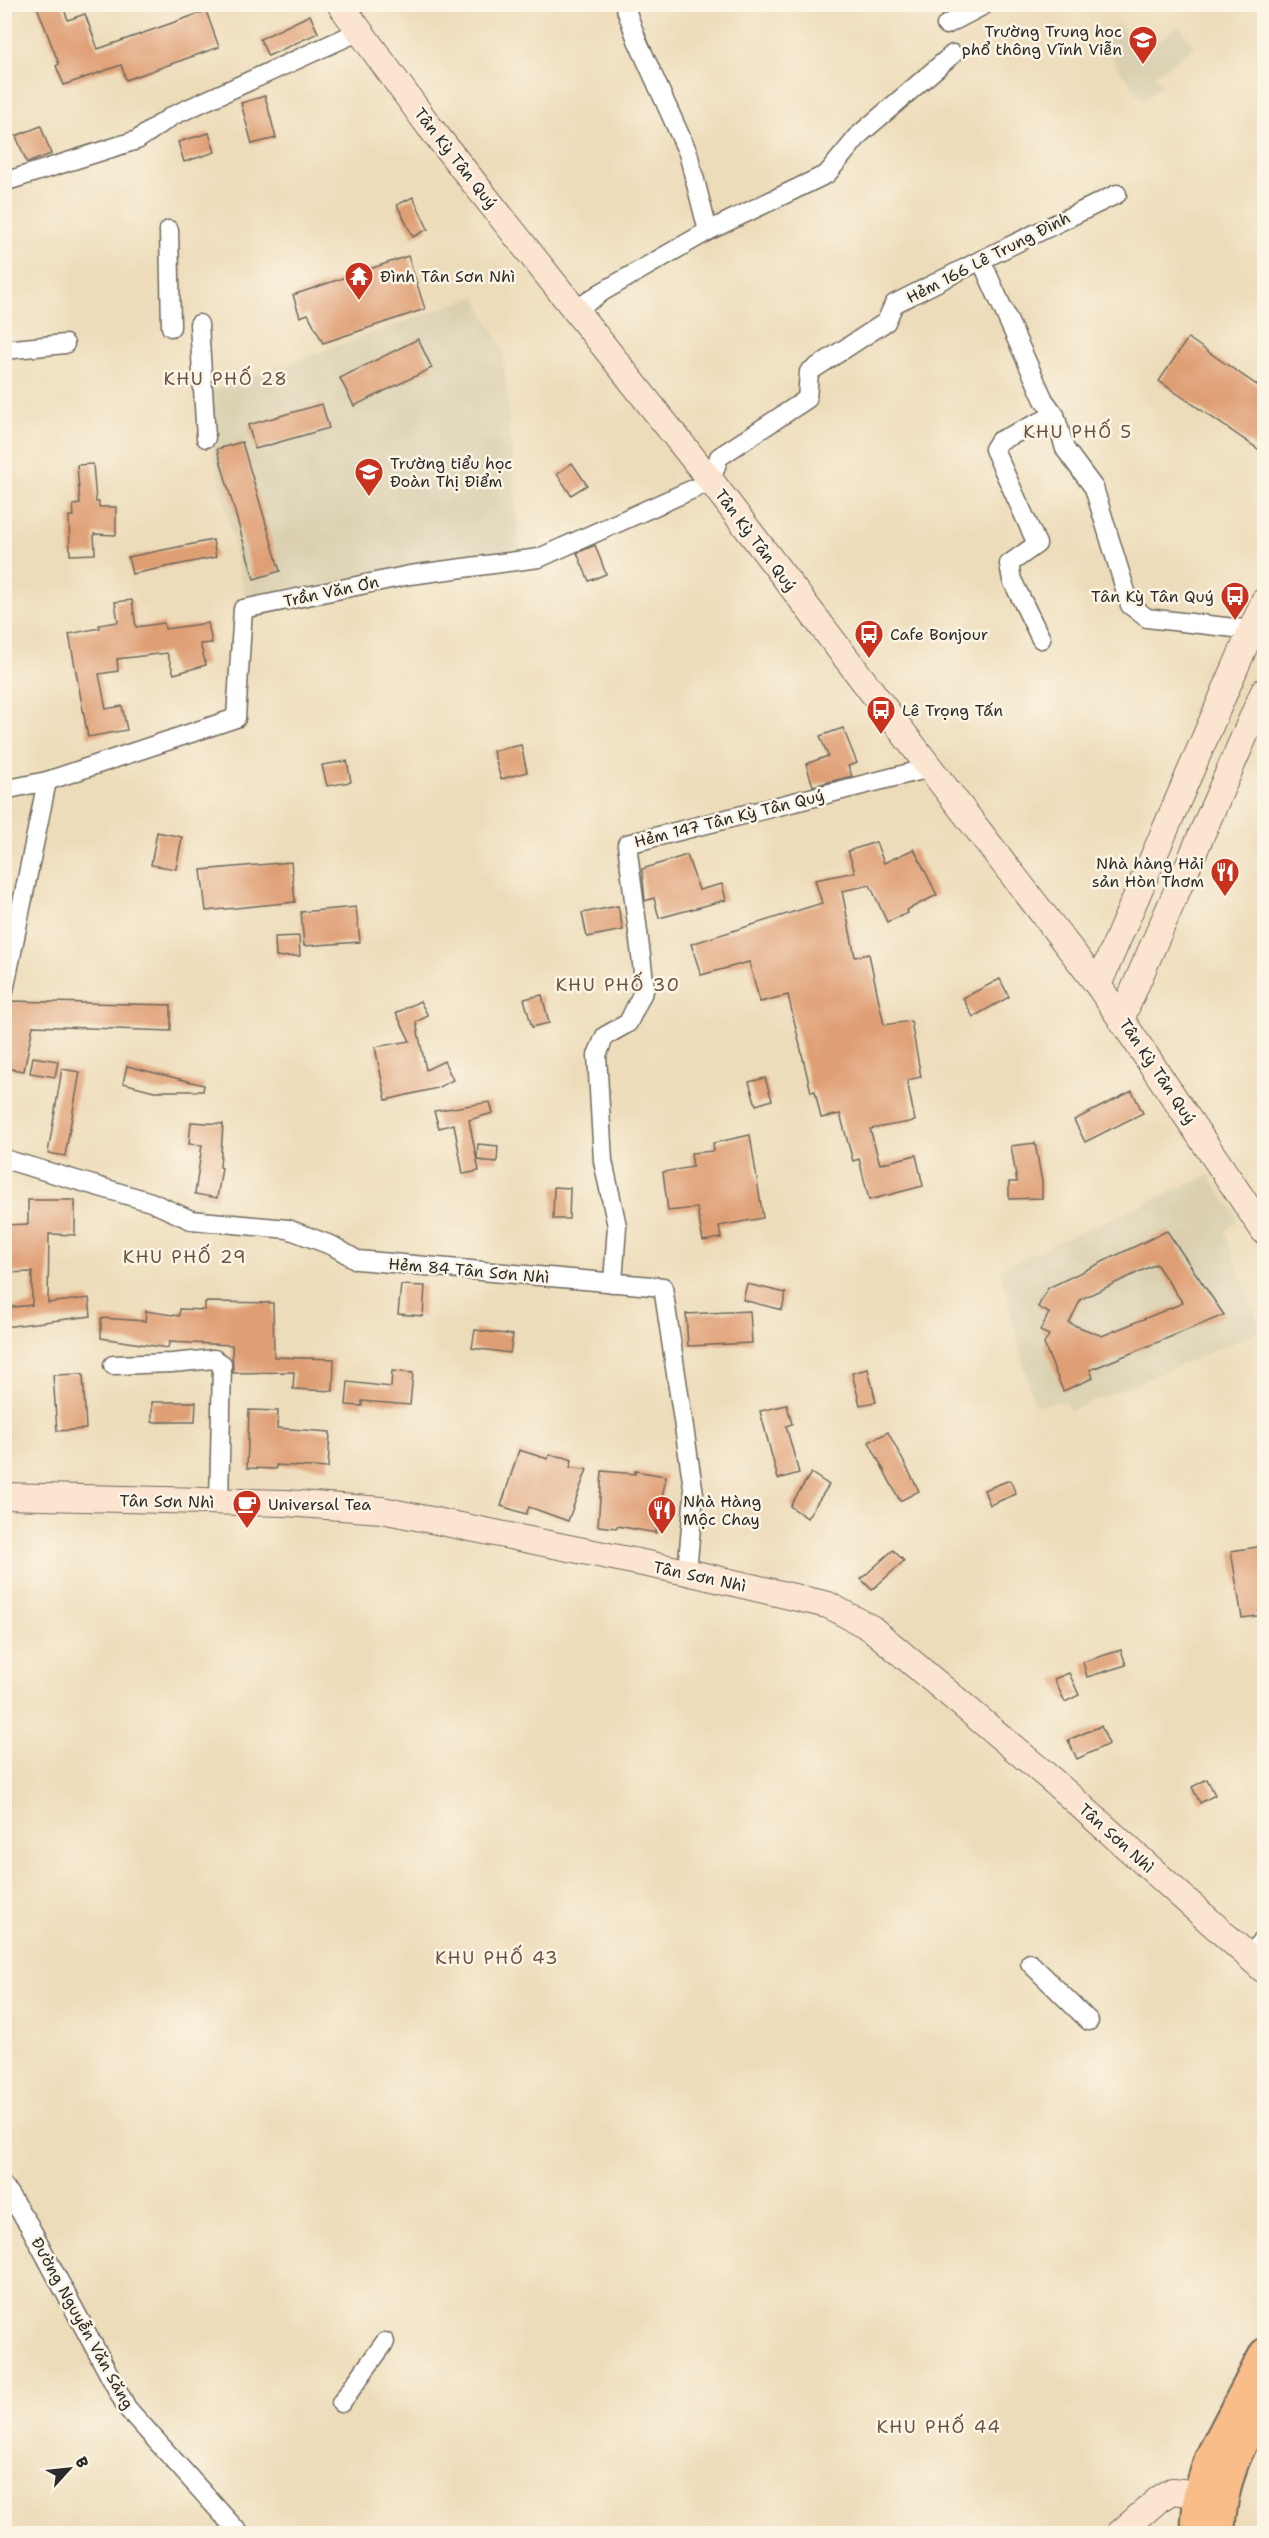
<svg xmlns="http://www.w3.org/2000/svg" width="1269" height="2538" font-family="'Shantell Sans',sans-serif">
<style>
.built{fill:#dad0b1}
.building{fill:#df9f75;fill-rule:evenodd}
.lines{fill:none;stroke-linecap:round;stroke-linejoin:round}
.street-casing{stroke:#6f695d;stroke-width:21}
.secondary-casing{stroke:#6f695d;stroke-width:28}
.primary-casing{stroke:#6f695d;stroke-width:32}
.street{stroke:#fff;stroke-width:18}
.secondary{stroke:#fce5d0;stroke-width:26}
.primary{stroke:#f8bd89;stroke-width:28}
.labels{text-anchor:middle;stroke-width:5;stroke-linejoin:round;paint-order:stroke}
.poi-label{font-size:16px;fill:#2b2b2b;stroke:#fcf5e5;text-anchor:start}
.street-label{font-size:16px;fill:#2b2b2b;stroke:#fcf5e5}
.neighbourhood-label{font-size:18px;letter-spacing:1.5px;fill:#6a5445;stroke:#fcf5e5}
</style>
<rect width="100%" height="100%" fill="#fcf5e5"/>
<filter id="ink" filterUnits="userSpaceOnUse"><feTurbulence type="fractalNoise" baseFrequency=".0167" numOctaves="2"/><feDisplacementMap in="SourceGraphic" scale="12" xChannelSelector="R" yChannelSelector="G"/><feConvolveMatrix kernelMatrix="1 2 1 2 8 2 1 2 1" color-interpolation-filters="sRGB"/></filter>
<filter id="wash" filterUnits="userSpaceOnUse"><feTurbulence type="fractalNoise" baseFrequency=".008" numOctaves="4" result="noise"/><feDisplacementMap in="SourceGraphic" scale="24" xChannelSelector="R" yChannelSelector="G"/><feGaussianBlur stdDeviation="1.35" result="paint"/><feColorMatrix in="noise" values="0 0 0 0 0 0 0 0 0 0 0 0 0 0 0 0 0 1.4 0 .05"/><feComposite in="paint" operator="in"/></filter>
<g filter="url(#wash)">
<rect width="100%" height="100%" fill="#eddcb9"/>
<!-- built -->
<g class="built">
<path d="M1119 24 1140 54 1179 26 1194 47 1155 75 1163 85 1142 100 1098 39Z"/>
<path d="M476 296 503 350 520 556 246 601 211 438 209 392Z"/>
<path d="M1209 1175 1238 1219 1225 1232 1261 1331 1070 1411 1065 1401 1034 1405 1000 1268Z"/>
</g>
<g id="blocks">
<!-- building -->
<g class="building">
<path d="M36 4H62L68 20 85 14 98 49 206 11 219 47 126 80 121 65 64 85 56 66 59 64Z"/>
<path d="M310 15 318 33 268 56 260 39Z"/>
<path d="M265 96 276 138 252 144 241 103Z"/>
<path d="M41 126 51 154 27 163 16 136Z"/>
<path d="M209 133 215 152 184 162 178 142Z"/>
<path d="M413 197 428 229 413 237 397 205Z"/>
<path d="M408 256 425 309 323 343 308 314 300 317 293 295Z"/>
<path d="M1188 338 1264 390V453L1159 381Z"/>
<path d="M418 339 432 368 354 406 340 378Z"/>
<path d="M322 404 329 428 255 449 248 425Z"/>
<path d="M242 442 280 571 254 579 217 449Z"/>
<path d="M572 463 587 485 571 495 557 474Z"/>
<path d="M93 464 96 502H99V507H116V535L94 534 95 554 70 555 69 516H74L73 505 80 504 77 465Z"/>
<path d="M213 540 216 557 132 574 128 557Z"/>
<path d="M595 545 606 574 589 581 577 553Z"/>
<path d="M132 600 136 627 164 623 165 629 208 623 212 643 200 644 206 665 174 674 167 653 117 659 118 671 99 674 106 709 122 706 127 730 88 737 69 634 100 628 99 625 118 622 115 602Z"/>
<path d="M843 728 857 763 848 766 852 776 813 786 806 764 828 756 820 736Z"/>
<path d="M521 745 527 772 501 779 493 751Z"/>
<path d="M347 761 351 782 327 786 322 765Z"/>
<path d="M157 832 182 837 176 869 151 865Z"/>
<path d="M876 842 884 863 914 849 937 895 907 910 908 913 887 922 870 885 842 891 855 957 869 954 884 1025 911 1021 921 1077 907 1080 915 1121 870 1129 880 1164 916 1155 923 1186 869 1200 859 1159 853 1161 840 1114 821 1118 815 1091 811 1092 788 995 760 1002 749 962 701 975 691 944 822 903 815 880 855 872 848 851Z"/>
<path d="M687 855 699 890 722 884 726 900 659 918 654 898 645 901 642 869Z"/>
<path d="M291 862 295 902 206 911 201 870Z"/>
<path d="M618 906 623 930 587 937 582 913Z"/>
<path d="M356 907 360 942 304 946 301 912Z"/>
<path d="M299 936 300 956 276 957 275 937Z"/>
<path d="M1000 979 1009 997 973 1017 963 998Z"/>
<path d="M542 995 549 1023 532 1027 524 999Z"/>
<path d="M9 1001 171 1005V1031L33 1026 24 1071 4 1068V1002Z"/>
<path d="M420 1001 428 1016 416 1022 426 1070 444 1061 453 1080 437 1088 386 1100 375 1047 410 1041 396 1013Z"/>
<path d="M33 1057 58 1061 55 1077 30 1073Z"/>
<path d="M127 1066 204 1085 203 1091H154L123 1083Z"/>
<path d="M62 1069 80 1072 65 1156 48 1153Z"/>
<path d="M765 1078 772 1100 756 1105 749 1082Z"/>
<path d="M1132 1091 1143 1113 1085 1142 1074 1120Z"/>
<path d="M490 1102 493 1113 469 1120 479 1171 463 1174 454 1124 439 1128 434 1111Z"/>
<path d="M191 1122 223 1124 220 1167 222 1168 217 1198 195 1194 202 1145 189 1144Z"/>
<path d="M750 1135 763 1218 719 1226 721 1238 703 1241 697 1208 668 1211 663 1172 693 1167 691 1153 714 1151 713 1143Z"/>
<path d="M1035 1143 1042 1182V1198L1009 1199V1182H1017L1011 1146Z"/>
<path d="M478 1144 498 1146 497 1162 477 1160Z"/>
<path d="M554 1187 570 1188 569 1219H553Z"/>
<path d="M28 1200H75V1235L49 1234 48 1303 89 1298 91 1316 4 1327V1308L32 1305V1272L4 1273V1225L28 1224Z"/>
<path d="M1167 1231 1224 1315 1090 1370 1093 1378 1063 1391 1044 1344 1049 1335 1040 1331 1049 1313 1038 1307 1048 1288ZM1156 1264 1183 1303 1102 1336 1069 1323 1081 1299Z"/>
<path d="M747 1284 786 1293 782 1310 743 1300Z"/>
<path d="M401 1285 425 1286 423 1316 398 1314Z"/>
<path d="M205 1302 273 1303 274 1357 334 1359 333 1391 293 1389 294 1372 233 1373 232 1345 169 1342 168 1348 101 1338V1318L145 1321 146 1311 179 1316 180 1309 205 1310Z"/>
<path d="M750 1311 752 1343 688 1346 686 1314Z"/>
<path d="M475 1330 513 1335 510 1353 472 1348Z"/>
<path d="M868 1369 876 1402 860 1405 852 1373Z"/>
<path d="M392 1371 413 1373 410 1405 362 1401V1406L346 1405 348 1382 391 1387Z"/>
<path d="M83 1374 86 1429 57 1431 53 1375Z"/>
<path d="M152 1402H196L195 1422H152Z"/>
<path d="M787 1405 792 1424 786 1426 799 1473 778 1479 760 1411Z"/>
<path d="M249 1410 278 1411 277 1428 330 1432 328 1468 276 1465V1469L247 1468Z"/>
<path d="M888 1432 919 1491 900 1501 869 1442Z"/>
<path d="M519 1450 548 1459 549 1455 564 1457 572 1460 570 1468 587 1469 568 1521 529 1507 526 1514 501 1506Z"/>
<path d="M602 1471 635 1474V1471L666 1476 656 1533 617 1526V1528L598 1526Z"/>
<path d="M811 1473 829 1485 807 1518 790 1506Z"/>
<path d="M1010 1480 1016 1494 990 1505 984 1490Z"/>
<path d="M1264 1546V1615L1242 1618 1231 1551Z"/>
<path d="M893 1550 904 1561 872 1590 861 1579Z"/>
<path d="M1121 1650 1126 1665 1087 1677 1083 1662Z"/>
<path d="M1069 1673 1079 1695 1065 1702 1054 1679Z"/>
<path d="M1101 1726 1109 1744 1077 1759 1068 1740Z"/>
<path d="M1207 1779 1215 1795 1200 1803 1192 1787Z"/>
</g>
</g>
</g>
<g filter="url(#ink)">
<use href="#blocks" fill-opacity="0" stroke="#6f695d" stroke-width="1.5"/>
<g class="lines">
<!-- street casing -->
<g class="street-casing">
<g id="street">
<path d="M624 4 637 40 688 153 708 231"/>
<path d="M946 25 986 4"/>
<path d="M4 182 137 140 172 116 360 31"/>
<path d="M169 230 171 327"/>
<path d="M981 260 1044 400 1055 415 1065 449 1094 488 1130 605 1147 618 1252 630"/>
<path d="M576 310 602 292 708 231 827 174 860 134 953 54"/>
<path d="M199 324 206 438"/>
<path d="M4 350 65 344"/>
<path d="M1041 639 1012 580 1009 564 1037 544 994 449 999 441 1055 415"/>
<path d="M4 790 47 781 236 718 243 609 410 575 539 558 711 481 719 457 807 399 809 372 886 322 894 304 981 260 1117 194"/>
<path d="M4 991 47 781"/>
<path d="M4 1159 151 1202 191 1220 288 1229 333 1246 357 1260 663 1287 694 1494 687 1572"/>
<path d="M613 1283 617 1226 603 1161 597 1055 605 1036 628 1023 645 988 627 844 930 768"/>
<path d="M113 1365 172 1363 214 1359 222 1364 219 1502"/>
<path d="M1248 1955 1264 1940"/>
<path d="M1030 1963 1089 2021"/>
<path d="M4 2187 29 2225 127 2408 240 2534"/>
<path d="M341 2403 385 2342"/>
</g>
</g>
<!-- secondary casing -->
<g class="secondary-casing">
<g id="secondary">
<path d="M340 4 429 126 711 481 930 768 1098 985 1264 1231"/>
<path d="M1098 985 1264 601"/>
<path d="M1122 1017 1264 691"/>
<path d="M4 1496 286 1503 382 1510 687 1572 828 1605 871 1628 1053 1781 1264 1970"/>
<path d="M1119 2534 1159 2499 1172 2491 1218 2496"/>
</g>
</g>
<!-- primary casing -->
<g class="primary-casing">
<g id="primary">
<path d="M1195 2534 1198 2493 1209 2458 1264 2353"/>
<path d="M1220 2534C1223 2478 1238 2450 1264 2403"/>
</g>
</g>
<!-- street -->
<use href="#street" class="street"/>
<!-- secondary -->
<use href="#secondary" class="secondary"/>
<!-- primary -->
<use href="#primary" class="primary"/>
</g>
</g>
<!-- icons -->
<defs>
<g id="school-pin" transform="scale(1.5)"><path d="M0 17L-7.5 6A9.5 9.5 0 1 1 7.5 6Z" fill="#c8321e" stroke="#fcf5e5"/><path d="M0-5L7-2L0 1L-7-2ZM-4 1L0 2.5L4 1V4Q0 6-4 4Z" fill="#fff"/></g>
<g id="temple-pin" transform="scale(1.5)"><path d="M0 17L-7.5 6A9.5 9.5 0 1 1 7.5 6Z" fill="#c8321e" stroke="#fcf5e5"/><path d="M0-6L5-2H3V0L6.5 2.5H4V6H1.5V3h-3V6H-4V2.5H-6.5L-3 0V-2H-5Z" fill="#fff"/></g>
<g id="bus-pin" transform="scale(1.5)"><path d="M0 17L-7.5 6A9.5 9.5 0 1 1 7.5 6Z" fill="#c8321e" stroke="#fcf5e5"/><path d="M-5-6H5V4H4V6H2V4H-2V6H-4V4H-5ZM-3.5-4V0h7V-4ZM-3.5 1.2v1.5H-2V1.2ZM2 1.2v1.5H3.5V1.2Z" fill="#fff"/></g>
<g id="restaurant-pin" transform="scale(1.5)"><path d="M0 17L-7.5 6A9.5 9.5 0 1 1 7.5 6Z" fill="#c8321e" stroke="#fcf5e5"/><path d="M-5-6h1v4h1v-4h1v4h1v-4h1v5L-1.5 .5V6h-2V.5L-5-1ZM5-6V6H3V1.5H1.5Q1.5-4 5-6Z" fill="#fff"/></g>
<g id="cafe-pin" transform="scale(1.5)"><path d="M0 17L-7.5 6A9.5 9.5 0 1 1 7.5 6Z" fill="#c8321e" stroke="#fcf5e5"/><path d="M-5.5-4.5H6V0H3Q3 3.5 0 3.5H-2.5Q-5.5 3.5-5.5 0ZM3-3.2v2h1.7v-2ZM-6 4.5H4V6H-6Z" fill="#fff"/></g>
</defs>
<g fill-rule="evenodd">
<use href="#school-pin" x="1143" y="40"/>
<use href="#temple-pin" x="359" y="276"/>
<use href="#school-pin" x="369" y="472"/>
<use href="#bus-pin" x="1235" y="596"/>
<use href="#bus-pin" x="869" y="634"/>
<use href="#bus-pin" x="881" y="710"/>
<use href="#restaurant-pin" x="1225" y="872"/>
<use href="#cafe-pin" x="247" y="1504"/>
<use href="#restaurant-pin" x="662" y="1510"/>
</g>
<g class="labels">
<!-- poi labels -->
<g class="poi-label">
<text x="1122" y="37" text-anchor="end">Trường Trung học<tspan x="1122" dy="18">phổ thông Vĩnh Viễn</tspan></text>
<text x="380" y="282">Đình Tân Sơn Nhì</text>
<text x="390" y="469">Trường tiểu học<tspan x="390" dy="18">Đoàn Thị Điểm</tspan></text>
<text x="1214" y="602" text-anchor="end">Tân Kỳ Tân Quý</text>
<text x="890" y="640">Cafe Bonjour</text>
<text x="902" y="716">Lê Trọng Tấn</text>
<text x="1204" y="869" text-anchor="end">Nhà hàng Hải<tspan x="1204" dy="18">sản Hòn Thơm</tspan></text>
<text x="683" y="1507">Nhà Hàng<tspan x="683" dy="18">Mộc Chay</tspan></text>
<text x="268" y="1510">Universal Tea</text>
</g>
<!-- street labels -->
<g class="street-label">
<text transform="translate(456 158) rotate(52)" y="6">Tân Kỳ Tân Quý</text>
<text transform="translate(988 257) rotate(-27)" y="6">Hẻm 166 Lê Trung Đình</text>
<text transform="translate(756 540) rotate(53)" y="6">Tân Kỳ Tân Quý</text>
<text transform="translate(331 591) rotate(-12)" y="6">Trần Văn Ơn</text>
<text transform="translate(729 818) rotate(-14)" y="6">Hẻm 147 Tân Kỳ Tân Quý</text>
<text transform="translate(1158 1071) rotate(56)" y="6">Tân Kỳ Tân Quý</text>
<text transform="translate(469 1270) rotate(5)" y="6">Hẻm 84 Tân Sơn Nhì</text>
<text transform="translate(167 1501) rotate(1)" y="6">Tân Sơn Nhì</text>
<text transform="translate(700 1576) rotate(12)" y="6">Tân Sơn Nhì</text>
<text transform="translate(1117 1838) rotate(42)" y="6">Tân Sơn Nhì</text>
<text transform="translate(83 2323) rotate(61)" y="6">Đường Nguyễn Văn Săng</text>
</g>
<!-- neighbourhood labels -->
<g class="neighbourhood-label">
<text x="226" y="385">KHU PHỐ 28</text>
<text x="1078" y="438">KHU PHỐ 5</text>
<text x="618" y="991">KHU PHỐ 30</text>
<text x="185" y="1263">KHU PHỐ 29</text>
<text x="497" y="1964">KHU PHỐ 43</text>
<text x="939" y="2433">KHU PHỐ 44</text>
</g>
</g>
<!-- margin -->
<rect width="1269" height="2538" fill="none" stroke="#fcf5e5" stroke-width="24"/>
<!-- north arrow -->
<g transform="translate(69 2469) rotate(63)" stroke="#fcf5e5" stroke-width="4.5" paint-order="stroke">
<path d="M0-4.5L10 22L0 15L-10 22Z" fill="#2b2b2b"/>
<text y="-9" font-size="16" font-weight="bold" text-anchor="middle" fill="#2b2b2b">B</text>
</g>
</svg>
